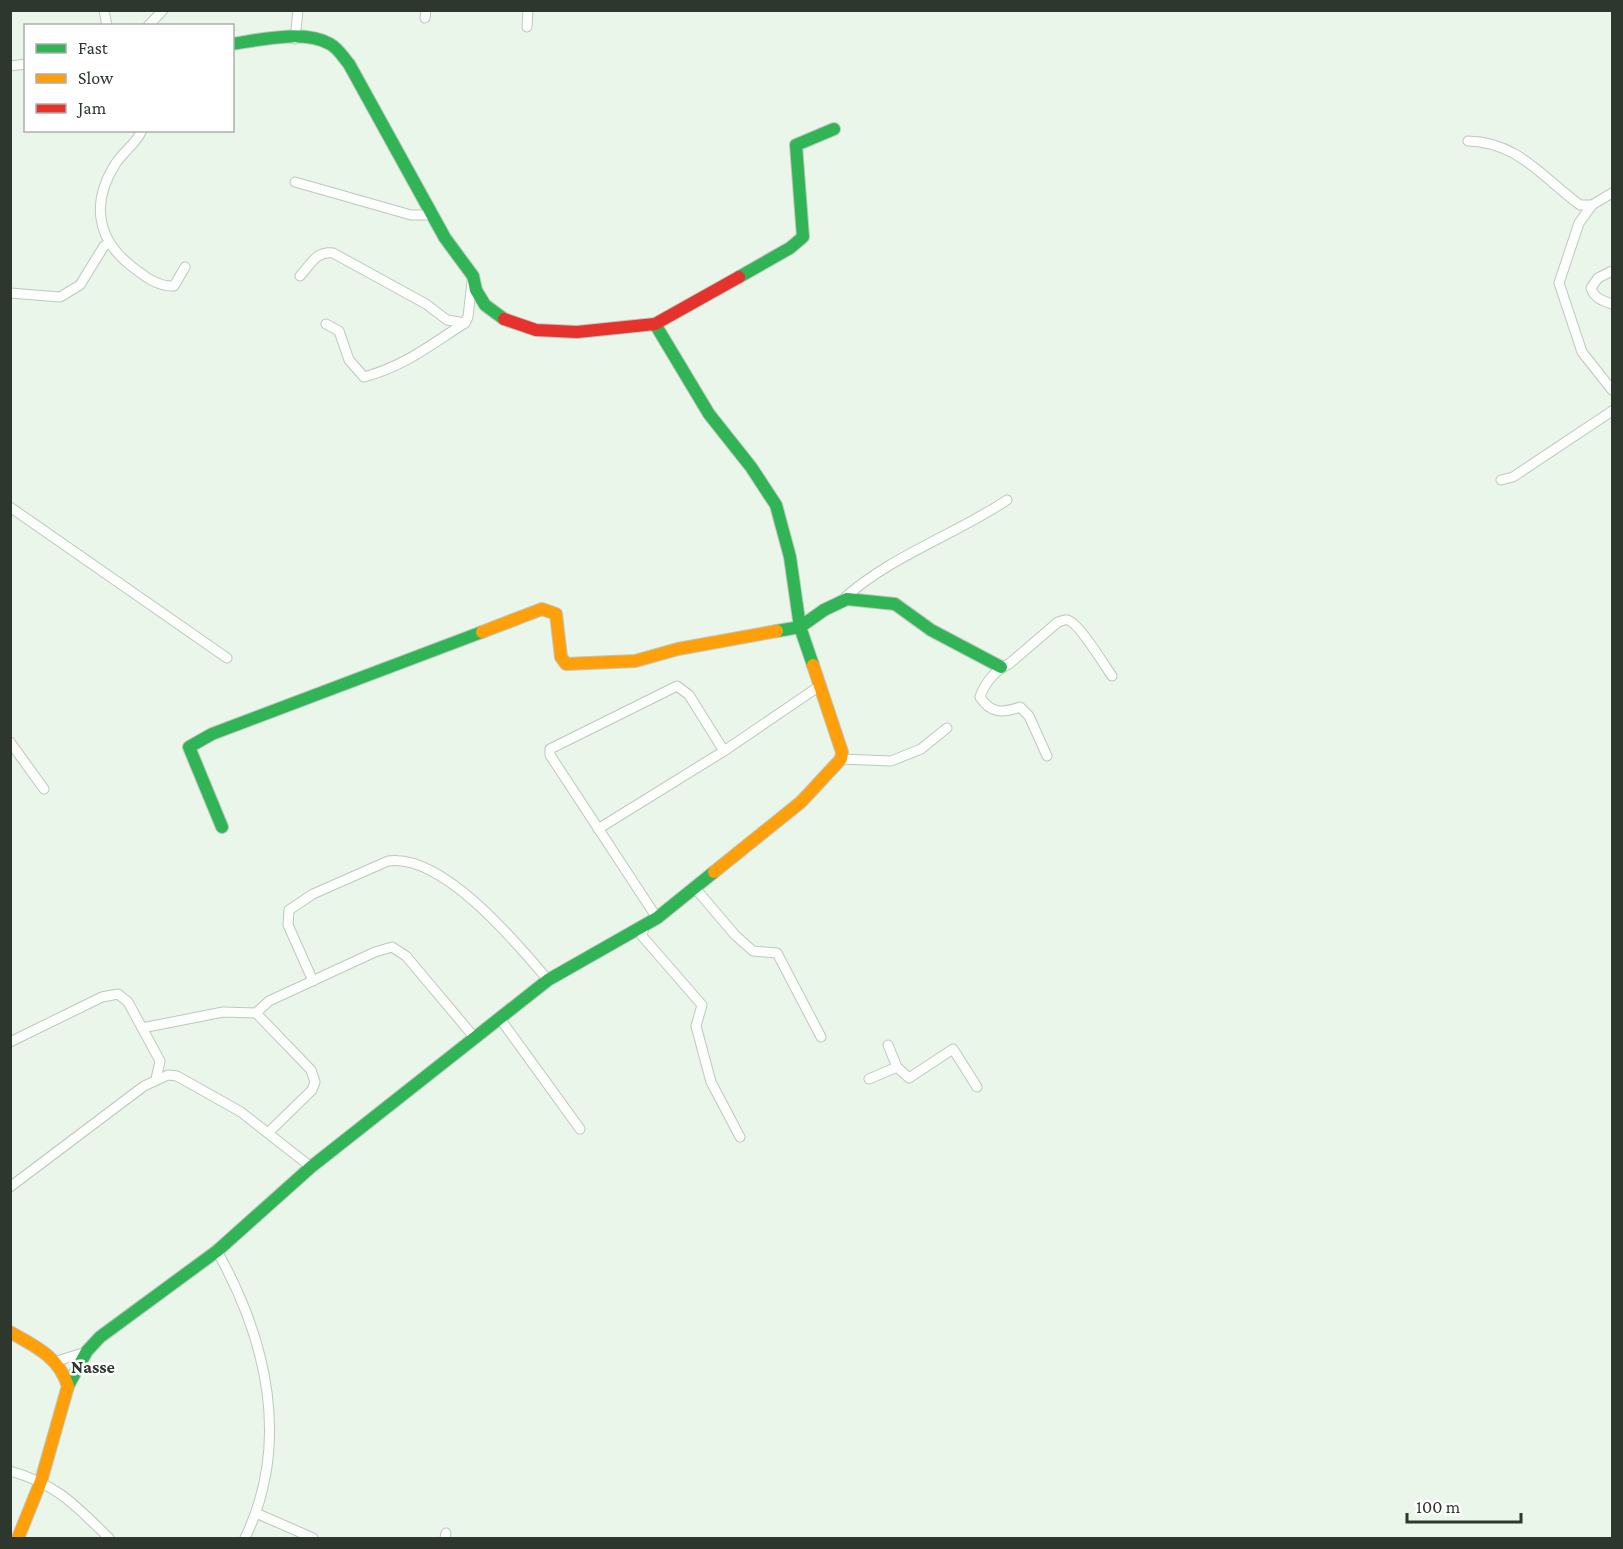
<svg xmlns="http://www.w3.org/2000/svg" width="1623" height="1549" font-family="'Crimson Pro',serif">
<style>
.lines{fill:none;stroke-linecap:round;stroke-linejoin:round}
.street-casing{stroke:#bec8be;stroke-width:11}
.fast-casing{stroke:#bec8be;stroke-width:14}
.slow-casing{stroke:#bec8be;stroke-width:14}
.jam-casing{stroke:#bec8be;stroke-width:14}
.street{stroke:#fcfefc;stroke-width:9}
.fast{stroke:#30b455;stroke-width:12}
.slow{stroke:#ff9f0a;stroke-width:12}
.jam{stroke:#e5322d;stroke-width:12}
.labels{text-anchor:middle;stroke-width:5;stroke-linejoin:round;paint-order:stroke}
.quarter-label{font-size:18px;font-weight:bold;fill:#2d372d;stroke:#fff}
</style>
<rect width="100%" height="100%" fill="#e9f6e9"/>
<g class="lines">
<!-- street casing -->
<g class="street-casing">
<g id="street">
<path d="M104 10 107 26"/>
<path d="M425 18 426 10"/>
<path d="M148 26 163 10"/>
<path d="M527 27 528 10"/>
<path d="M295 39 298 10"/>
<path d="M10 66 26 64"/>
<path d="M142 130C137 143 124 151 116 163 92 200 95 237 130 265 143 275 157 287 174 286L185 267"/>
<path d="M1468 141C1518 142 1542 177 1580 205H1592"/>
<path d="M295 182 411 215H433"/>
<path d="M1612 193 1592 205 1579 223 1559 283 1582 352 1612 390"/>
<path d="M1612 271 1598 278 1591 288C1594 298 1603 301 1612 304"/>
<path d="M300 276C311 264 316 251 333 253L426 304 447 320 465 323"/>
<path d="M10 293 60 297 80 285 104 246 109 243"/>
<path d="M326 324 339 331 349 360 364 377C405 366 430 345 465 323L468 317 472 281"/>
<path d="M1501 480 1513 477 1612 411"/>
<path d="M10 507 227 658"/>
<path d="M842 600C890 556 953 536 1007 500"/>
<path d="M10 742 44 789"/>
<path d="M1047 756 1029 716 1020 707C1003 713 991 714 980 697 984 684 996 669 1009 664L1058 622C1060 622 1065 619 1067 620 1077 620 1105 666 1112 676"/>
<path d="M841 759 891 761 921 749 947 728"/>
<path d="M598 829 724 751 821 685"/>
<path d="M695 888 735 935 753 951 777 953 821 1037"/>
<path d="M657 918 550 755V749L677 686 689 695 724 751"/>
<path d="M644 927 642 936 702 1005 696 1026 711 1082 740 1137"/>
<path d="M313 981 288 925 289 910 313 894 388 861C442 853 516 942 548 980"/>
<path d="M256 1013 311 1070 315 1082 312 1090 269 1132"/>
<path d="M501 1020 580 1129"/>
<path d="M142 1028 223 1012 256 1013 269 1001 375 952 392 947 406 956 474 1037"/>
<path d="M10 1042 102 997 118 994 128 1002 160 1061 156 1079"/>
<path d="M888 1045 897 1067 909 1078 953 1049 977 1087"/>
<path d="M869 1079 897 1067"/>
<path d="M10 1187 144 1086 168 1075 177 1076 241 1112 311 1167"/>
<path d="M217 1251C267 1340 291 1443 245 1538"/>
<path d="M57 1361 86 1352"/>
<path d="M10 1471C57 1484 76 1506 109 1538"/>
<path d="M256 1513 313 1538"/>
<path d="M445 1538 446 1533"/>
</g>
</g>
<!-- fast casing -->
<g class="fast-casing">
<g id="fast">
<path d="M232 44C260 40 303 29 330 44 338 48 343 57 349 64L445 238 473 276 476 290 485 305 504 319"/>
<path d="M739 277 790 248 803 237 796 145 834 129"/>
<path d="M655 324 709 414 751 467 776 505 790 557 800 627 813 665"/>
<path d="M777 631 800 627 824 610 847 599 895 604 931 630 1001 667"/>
<path d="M222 827 189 747 212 734 482 632"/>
<path d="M68 1386 87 1351 100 1337 217 1251 311 1167 548 980 657 918 714 872"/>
</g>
</g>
<!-- slow casing -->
<g class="slow-casing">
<g id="slow">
<path d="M482 632 542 609 556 614 561 657 566 664 635 661 678 649 777 631"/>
<path d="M714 872 801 802 841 759 842 752 813 665"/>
<path d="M10 1332C35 1346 59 1357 68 1386L41 1481 18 1538"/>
</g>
</g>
<!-- jam casing -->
<g class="jam-casing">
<path id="jam" d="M504 319 536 330 577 332 655 324 739 277"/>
</g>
<!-- street -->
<use href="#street" class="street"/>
<!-- fast -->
<use href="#fast" class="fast"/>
<!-- slow -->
<use href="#slow" class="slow"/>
<!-- jam -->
<use href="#jam" class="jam"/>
</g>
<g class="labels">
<!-- quarter labels -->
<g class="quarter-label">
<text x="93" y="1373">Nasse</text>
</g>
</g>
<!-- border -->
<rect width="1623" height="1549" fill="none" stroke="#2d372d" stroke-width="24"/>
<!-- legend -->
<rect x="24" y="24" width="210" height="108" fill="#ffffff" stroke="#abafab" stroke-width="1.5"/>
<rect x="36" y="44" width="30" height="9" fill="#30b455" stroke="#abafab" stroke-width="1.5"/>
<text x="78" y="54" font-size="18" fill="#2d372d">Fast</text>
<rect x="36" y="74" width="30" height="9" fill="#ff9f0a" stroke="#abafab" stroke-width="1.5"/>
<text x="78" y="84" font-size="18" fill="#2d372d">Slow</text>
<rect x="36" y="104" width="30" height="9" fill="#e5322d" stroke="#abafab" stroke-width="1.5"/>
<text x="78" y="114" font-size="18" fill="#2d372d">Jam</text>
<!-- scale -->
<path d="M1407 1513v9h114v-9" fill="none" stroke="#2d372d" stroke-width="3"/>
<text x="1416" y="1513" font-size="18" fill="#2d372d" stroke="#ffffff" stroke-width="4.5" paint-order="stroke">100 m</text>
</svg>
